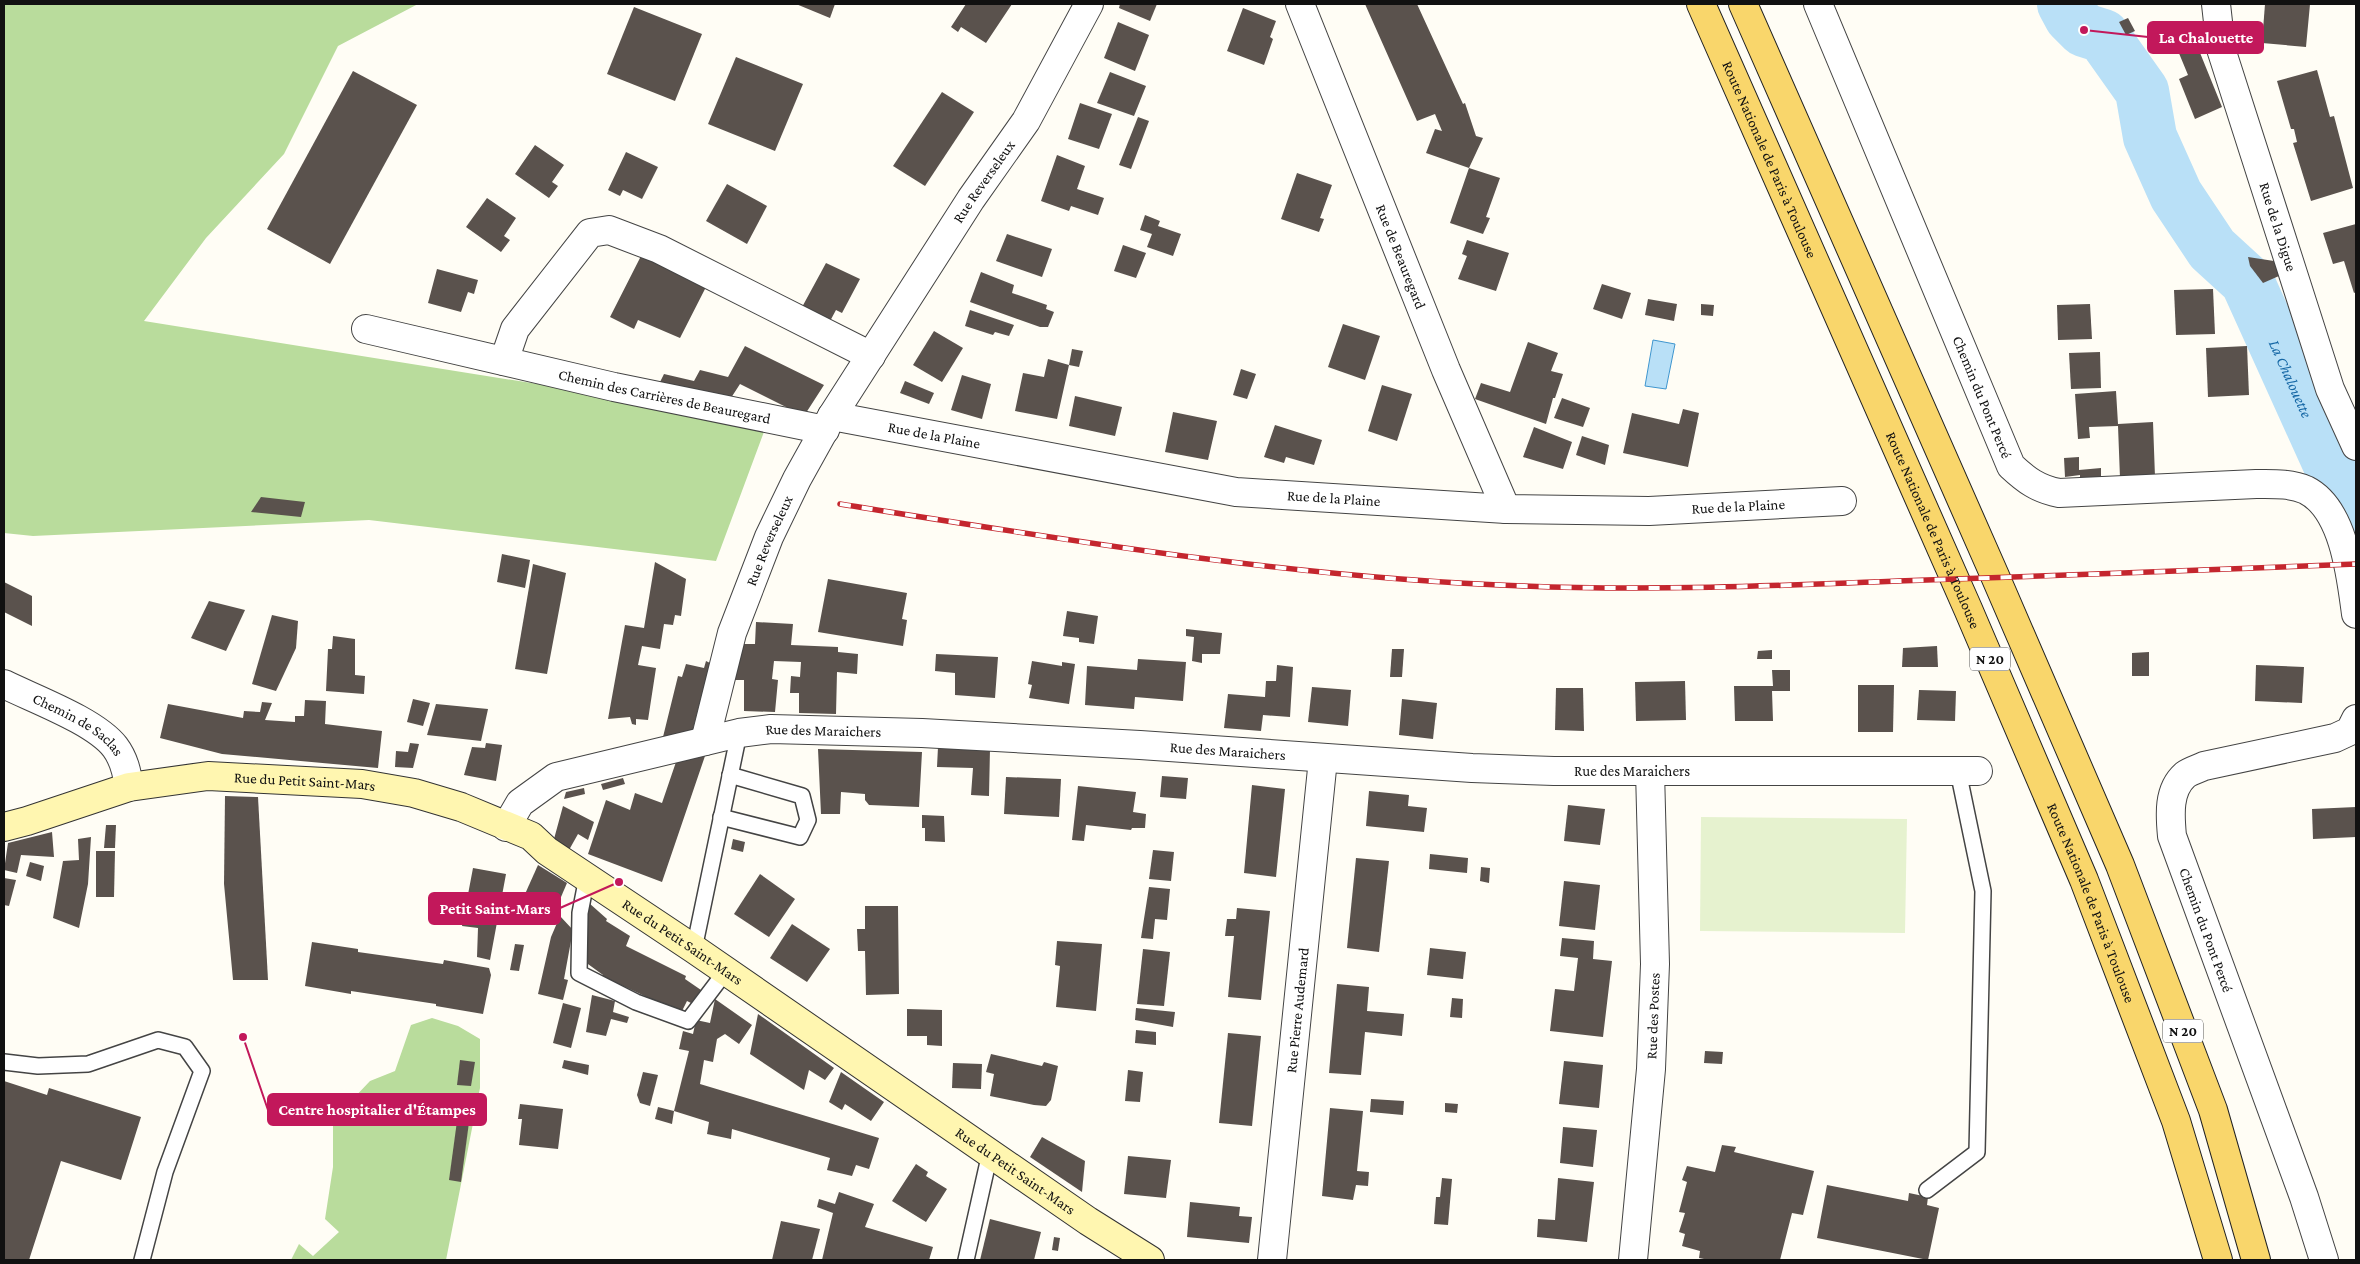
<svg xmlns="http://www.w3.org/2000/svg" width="2360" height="1264" font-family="'Crimson Pro',serif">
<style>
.forest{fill:#b9dc9c}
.pitch{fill:#e6f2cf}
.water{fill:#b9e0f7;stroke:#3f96cf}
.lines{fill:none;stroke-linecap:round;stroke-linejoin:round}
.river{stroke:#b9e0f7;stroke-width:54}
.building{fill:#5a524d}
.lane-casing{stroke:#444;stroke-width:18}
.street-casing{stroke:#444;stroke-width:30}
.secondary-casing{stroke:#333;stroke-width:30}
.primary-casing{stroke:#222;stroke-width:30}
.lane{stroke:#fff;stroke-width:15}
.street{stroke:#fff;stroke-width:28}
.secondary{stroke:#fff6b0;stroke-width:28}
.primary{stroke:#f9d66b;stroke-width:28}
.rail-casing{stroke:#c4262e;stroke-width:5.5}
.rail{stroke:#fff;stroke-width:4;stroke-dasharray:11;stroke-linecap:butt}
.labels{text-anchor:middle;stroke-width:5;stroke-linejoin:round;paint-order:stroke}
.shield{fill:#fff;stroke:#585858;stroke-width:1}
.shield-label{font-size:14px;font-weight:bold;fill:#111}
.street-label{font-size:15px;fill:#111;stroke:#fff}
.water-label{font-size:16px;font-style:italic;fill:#1768a6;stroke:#fff}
.leader{fill:none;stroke:#c2185b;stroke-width:2}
.callout-dot{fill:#c2185b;stroke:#fff;stroke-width:2}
.callout{fill:#c2185b;stroke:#c2185b;stroke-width:2}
.callout-label{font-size:16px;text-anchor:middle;font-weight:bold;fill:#fff}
</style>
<rect width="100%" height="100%" fill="#fffdf5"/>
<!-- forest -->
<g class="forest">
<path d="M4 4H418L338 46 284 154 206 238 144 321 768 421 716 561 369 520 33 536 4 533Z"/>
<path d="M432 1018 458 1026 480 1039V1088L446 1260H291L299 1244 313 1256 339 1232 325 1219 333 1167V1120L370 1081 395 1071 411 1025Z"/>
</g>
<!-- pitch -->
<path class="pitch" d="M1701 817 1907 819 1905 933 1700 931Z"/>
<!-- water -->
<path class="water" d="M1653 340 1675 344 1666 389 1645 386Z"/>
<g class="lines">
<!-- river -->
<path class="river" id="s1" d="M2064 4 2071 17 2084 30 2103 36 2142 91 2150 137 2176 195 2212 249 2247 281 2356 522"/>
</g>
<!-- building -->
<g class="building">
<path d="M796 4H835L830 18Z"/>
<path d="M966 4H1012L986 43 961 27 958 32 951 27Z"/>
<path d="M1120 4H1157L1150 21 1119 8Z"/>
<path d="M1365 4H1417L1463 104 1465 103 1476 136 1483 138 1469 168 1500 178 1486 217 1490 218 1483 234 1450 223 1469 168 1426 153 1435 129 1442 131 1435 114 1417 121Z"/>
<path d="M2265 4H2310L2306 47 2262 43Z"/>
<path d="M634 7 702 34 675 101 607 74Z"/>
<path d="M1243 8 1276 21 1270 37 1273 39 1264 65 1227 51Z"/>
<path d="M2128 18 2135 31 2126 35 2119 22Z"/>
<path d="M1118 22 1149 35 1135 71 1104 58Z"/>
<path d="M2194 38 2222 107 2195 119 2179 79 2188 75 2176 46Z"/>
<path d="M736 57 803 84 775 151 708 124Z"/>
<path d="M2317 70 2330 117 2334 116 2353 188 2311 201 2293 143 2297 142 2294 129H2291L2277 81Z"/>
<path d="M353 71 417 105 330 264 267 229Z"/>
<path d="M1110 72 1146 86 1134 116 1097 103Z"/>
<path d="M942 92 974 112 925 186 893 166Z"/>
<path d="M1080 103 1112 114 1099 149 1068 139Z"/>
<path d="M1138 117 1149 121 1131 169 1119 165Z"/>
<path d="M535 145 564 165 552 182 558 186 549 198 515 174Z"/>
<path d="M626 152 658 167 642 199 623 190 620 196 608 190Z"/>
<path d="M1057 155 1085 166 1077 189 1104 198 1098 215 1071 206 1069 211 1041 201Z"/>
<path d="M1297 173 1332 185 1320 218 1324 219 1319 232 1281 219Z"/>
<path d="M727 184 767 206 747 244 706 221Z"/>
<path d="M487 198 516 218 504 236 510 240 501 252 466 227Z"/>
<path d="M1145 215 1160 221 1158 226 1181 234 1173 256 1147 247 1152 234 1140 230Z"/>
<path d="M2356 224V292L2354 293 2344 261 2333 264 2323 233Z"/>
<path d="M1007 234 1052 249 1042 277 996 261Z"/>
<path d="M1467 240 1509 253 1496 291 1458 279 1467 256 1462 254Z"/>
<path d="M1123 245 1146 253 1136 278 1114 271Z"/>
<path d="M641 256 706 287 680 338 638 320 634 329 610 317Z"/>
<path d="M2248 257 2274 261 2279 276 2263 283 2250 266Z"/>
<path d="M826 263 860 279 842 313 836 310 829 323 801 309Z"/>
<path d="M437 269 478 280 474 294 468 292 461 312 428 303Z"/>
<path d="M981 272 1014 285 1012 293 1047 305 1046 309 1054 312 1048 327H1040L970 302Z"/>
<path d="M1602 284 1631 293 1622 319 1593 309Z"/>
<path d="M2213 289 2215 334 2176 335 2174 290Z"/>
<path d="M1648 299 1677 304 1674 321 1645 315Z"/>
<path d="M1701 304 1714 305 1713 316 1701 315Z"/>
<path d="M2090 304 2092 339 2058 340 2057 305Z"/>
<path d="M970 310 1014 325 1009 336 995 332 993 335 965 326Z"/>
<path d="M1343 324 1380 336 1365 380 1328 367Z"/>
<path d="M934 331 963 348 942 382 913 365Z"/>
<path d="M1528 342 1558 353 1551 371 1563 374 1555 398H1553L1546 424 1475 399 1481 383 1510 392Z"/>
<path d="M745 346 824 385 804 416 740 384 729 401 659 384 664 374 694 381 700 370 728 377Z"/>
<path d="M2247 346 2249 395 2208 397 2206 348Z"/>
<path d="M1072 349 1083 351 1079 367 1069 365Z"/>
<path d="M2100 352 2101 388 2071 389 2069 353Z"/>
<path d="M1048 359 1069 365 1057 419 1015 411 1023 373 1044 377Z"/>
<path d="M1241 369 1256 374 1247 399 1233 395Z"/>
<path d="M962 375 991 384 982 419 951 410Z"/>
<path d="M905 381 934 393 929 404 900 393Z"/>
<path d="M1382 385 1412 394 1397 441 1368 431Z"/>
<path d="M2116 391 2118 424 2153 422 2155 477 2120 478 2118 426 2089 427 2090 438 2078 439 2075 394Z"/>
<path d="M1075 396 1122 407 1115 436 1069 426Z"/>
<path d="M1562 398 1590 408 1583 427 1554 418Z"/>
<path d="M1683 409 1699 413 1688 467 1623 453 1632 413 1679 424Z"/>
<path d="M1173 412 1217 421 1208 460 1165 452Z"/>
<path d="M1275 425 1322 440 1314 465 1286 457 1284 463 1264 457Z"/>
<path d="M1534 427 1572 442 1563 469 1523 457Z"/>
<path d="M1582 436 1609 445 1605 465 1576 455Z"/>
<path d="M2079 457V470L2101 468V479L2080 481V475L2065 477 2064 458Z"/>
<path d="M261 497 305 502 301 517 251 512Z"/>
<path d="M502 554 530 560 525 588 497 582Z"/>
<path d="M655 562 686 579 681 616 675 615 673 625 664 624 660 649 642 646 638 665 656 668 648 720 636 719V725L632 724 630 717 608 719 625 625 644 628Z"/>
<path d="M533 564 566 573 547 674 515 669Z"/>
<path d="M828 579 907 593 902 619 907 620 903 646 818 632Z"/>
<path d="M4 582 32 596V626L4 612Z"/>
<path d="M209 601 245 610 226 651 191 638Z"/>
<path d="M1067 611 1098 616 1094 644 1079 642V638L1063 636Z"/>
<path d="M272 615 298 621 296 648 276 691 252 684Z"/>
<path d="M756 622 793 624 791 645 838 647V652L858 654 857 674 837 672 836 714 799 713V693H790L791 676 800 677 801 662 774 661 772 679 778 680 775 712 744 711V680H730L739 644H755Z"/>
<path d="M1186 629 1222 633 1220 654H1202V663L1192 661 1194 637 1186 636Z"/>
<path d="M333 636 355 639V675L365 676 364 694 326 691 328 649H332Z"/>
<path d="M1937 646 1938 667H1902L1903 648Z"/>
<path d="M1392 649H1404L1402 677H1390Z"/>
<path d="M1772 650V659H1757L1758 651Z"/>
<path d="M2149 652V676H2132V653Z"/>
<path d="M936 654 998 657 995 698 955 695V673L935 671Z"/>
<path d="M1138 659 1186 662 1183 701 1135 697 1134 709 1085 705 1087 666 1137 670Z"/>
<path d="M706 661 710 663 693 729 688 734 662 741 678 676 682 677 686 664 704 668Z"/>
<path d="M1032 661 1062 666V662L1075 664 1069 704 1029 698 1032 685 1028 684Z"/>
<path d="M1277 665 1293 667 1290 717 1263 715 1261 731 1224 728 1228 694 1265 697 1266 681H1276Z"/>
<path d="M2256 665 2304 667 2302 703 2255 701Z"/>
<path d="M1772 670H1790V691H1772L1773 721H1735L1734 686H1773Z"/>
<path d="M1685 681 1686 720 1636 721 1635 682Z"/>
<path d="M1858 685H1894L1893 732H1858Z"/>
<path d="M1312 687 1351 690 1348 726 1308 722Z"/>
<path d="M1556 688H1583L1584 731 1555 730Z"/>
<path d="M1919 690 1956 691 1955 721 1917 720Z"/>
<path d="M413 699 430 703 423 726 407 722Z"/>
<path d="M1402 699 1437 703 1433 739 1399 735Z"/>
<path d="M305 700 326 701 325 724 382 731 378 768 222 754 160 738 168 704 243 718 244 711 260 712 262 702 272 703 265 720 295 722V716H304Z"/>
<path d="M436 704 488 709 481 741 427 735Z"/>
<path d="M410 743 419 744 413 768 395 767 396 751 408 752Z"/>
<path d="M486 743 502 745 496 781 464 775 472 747 485 748Z"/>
<path d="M938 747 990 749 989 796 971 795 973 768 937 767Z"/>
<path d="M818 749 922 752 919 807 869 805 865 800V794L841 792 840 814H821Z"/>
<path d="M705 756 662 882 588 854 606 800 630 810 635 793 662 803 676 762Z"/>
<path d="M1162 776 1188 778 1186 799 1160 797Z"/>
<path d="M1006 777 1061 779 1059 817 1004 814Z"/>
<path d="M623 778 625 784 603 790 601 784Z"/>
<path d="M1252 785 1285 789 1276 877 1244 873Z"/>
<path d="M1078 786 1136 792 1133 812 1146 814 1145 828H1132L1131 830 1086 825 1084 841 1072 840Z"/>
<path d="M584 788 585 794 564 799 566 792Z"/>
<path d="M1369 791 1409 795 1408 806 1427 808 1424 832 1366 826Z"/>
<path d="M225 796 258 797 268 980H233L224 884Z"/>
<path d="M1568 805 1605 809 1600 845 1564 841Z"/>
<path d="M563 806 594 822 588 840 578 834 569 850 554 839Z"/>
<path d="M2356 807V837L2313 839 2312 809Z"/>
<path d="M922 815 944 816 945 842 925 841V828H922Z"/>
<path d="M106 825H116L115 848H104Z"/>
<path d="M52 832 54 857 21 855 17 873 4 870 8 843Z"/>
<path d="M91 837 88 884 79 928 53 918 63 861 79 860 78 839Z"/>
<path d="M733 839 745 842 743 852 731 849Z"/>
<path d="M1153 850 1174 852 1171 881 1149 879Z"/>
<path d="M96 851H115L114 897H96Z"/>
<path d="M1430 854 1468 858 1467 873 1429 869Z"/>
<path d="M1356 858 1389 861 1379 952 1347 948Z"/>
<path d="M30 862 44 866 41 881 26 876Z"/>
<path d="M538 865 567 883 555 911 525 894Z"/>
<path d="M1481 867 1490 868 1489 883 1480 881Z"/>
<path d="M473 868 506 874 490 960 477 957 478 928 462 926Z"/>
<path d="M760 874 795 899 769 937 734 914Z"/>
<path d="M4 878 16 880 9 906 4 905Z"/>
<path d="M1564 881 1600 885 1595 930 1559 926Z"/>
<path d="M1149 887 1170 889 1167 920 1155 919 1153 939 1141 938Z"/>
<path d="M589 903 607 919 606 921 630 936 626 946 686 976 685 979 701 990 691 1003 687 1001 681 1013 619 984 613 996 598 989 603 975 577 956Z"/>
<path d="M865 906H898L899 994 866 995 865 951H858L857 929H865Z"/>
<path d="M1237 908 1270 911 1261 1000 1228 997 1234 936H1225L1227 919H1236Z"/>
<path d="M560 916 573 930 564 979 568 980 563 1000 538 994 551 937Z"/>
<path d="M792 924 830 949 807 982 770 958Z"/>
<path d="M1562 938 1594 941 1593 959 1612 961 1603 1037 1550 1031 1555 989 1574 991 1578 958 1560 956Z"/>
<path d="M1057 941 1102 944 1096 1011 1056 1007 1060 966 1055 965Z"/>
<path d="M312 942 358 949V952L443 964 444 960 489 968 491 975 483 1014 436 1006V1004L351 991V994L305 986Z"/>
<path d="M515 944 524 945 519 971 510 970Z"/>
<path d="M1430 948 1466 952 1463 979 1427 975Z"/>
<path d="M1143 949 1170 952 1164 1006 1137 1004Z"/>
<path d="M1337 984 1369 987 1367 1011 1404 1014 1402 1036 1365 1032 1361 1075 1329 1073Z"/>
<path d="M592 995 615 1001 613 1012 629 1017 627 1023 611 1019 606 1036 586 1032Z"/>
<path d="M1452 998 1463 999 1462 1018 1450 1017Z"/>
<path d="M715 999 752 1025 739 1044 725 1034 717 1039 713 1062 704 1060 700 1084 879 1138 869 1169 856 1165 852 1176 827 1170 830 1158 732 1129 731 1139 707 1134 709 1122 674 1111 689 1051 679 1049 683 1031 693 1034 696 1020 710 1023Z"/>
<path d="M563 1003 581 1008 571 1048 553 1043Z"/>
<path d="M1136 1008 1175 1012 1173 1027 1135 1020Z"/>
<path d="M907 1009 942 1010V1046L927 1045V1036H907Z"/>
<path d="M758 1014 834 1068 825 1080 809 1070 804 1090 750 1054Z"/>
<path d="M1136 1030 1156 1032V1045L1135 1043Z"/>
<path d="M1228 1033 1261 1036 1252 1126 1219 1123Z"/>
<path d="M1705 1051 1723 1052 1722 1064 1704 1063Z"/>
<path d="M991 1054 1042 1066 1044 1062 1058 1066 1051 1100 1046 1106 1034 1105 990 1096 994 1074 986 1072Z"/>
<path d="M460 1060 475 1062 471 1086 457 1085Z"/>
<path d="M564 1060 589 1065 588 1075 562 1068Z"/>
<path d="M1564 1061 1603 1065 1599 1108 1559 1104Z"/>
<path d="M953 1063 982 1064 981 1089 952 1088Z"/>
<path d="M1128 1070 1143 1072 1140 1102 1125 1101Z"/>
<path d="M643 1072 658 1075 650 1106 640 1103 637 1095Z"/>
<path d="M841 1072 884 1102 871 1121 845 1104 842 1110 829 1102Z"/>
<path d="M4 1081 47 1095 49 1088 141 1117 121 1180 61 1161 29 1260H4Z"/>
<path d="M460 1099 472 1100 461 1182 449 1180Z"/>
<path d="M1371 1099 1404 1101 1403 1115 1370 1112Z"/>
<path d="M1445 1103 1458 1104 1457 1113 1445 1112Z"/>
<path d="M520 1104 563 1109 558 1149 519 1145 522 1119H518Z"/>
<path d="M658 1107 674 1111 672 1124 655 1119Z"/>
<path d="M1330 1108 1363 1111 1357 1171 1369 1172 1368 1186 1356 1185 1353 1200 1322 1196Z"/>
<path d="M1563 1127 1597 1130 1593 1167 1560 1163Z"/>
<path d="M1042 1137 1085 1161 1082 1192 1030 1157Z"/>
<path d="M1722 1145 1736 1147 1734 1152 1814 1171 1803 1215 1792 1213 1780 1260H1709L1699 1258 1700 1251 1682 1246 1685 1234 1679 1232 1685 1213 1679 1212 1687 1182 1682 1180 1687 1166 1715 1172Z"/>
<path d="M1128 1156 1171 1160 1166 1198 1124 1194Z"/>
<path d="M916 1164 928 1172 926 1176 947 1189 926 1222 892 1201Z"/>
<path d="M1442 1178 1452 1179 1448 1225 1434 1224 1436 1197H1440Z"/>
<path d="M1558 1178 1594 1182 1587 1242 1537 1237 1538 1219 1555 1220Z"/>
<path d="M1827 1185 1908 1201 1909 1193 1928 1197 1927 1205 1939 1208 1928 1260 1817 1238Z"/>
<path d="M839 1192 874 1204 865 1227 933 1247 929 1260H822L833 1213 817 1207 819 1199 835 1204Z"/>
<path d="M1190 1202 1240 1207 1239 1216 1252 1217 1249 1243 1187 1237Z"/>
<path d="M990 1219 1041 1232 1034 1260H980Z"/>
<path d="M781 1221 820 1229 812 1260H772Z"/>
<path d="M1054 1237 1060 1238 1058 1251 1052 1250Z"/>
</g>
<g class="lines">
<!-- lane casing -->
<g class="lane-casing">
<g id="lane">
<path d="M721 817 800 837 808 820 802 796 730 775"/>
<path d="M587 877 580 913 579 973 636 1002 688 1021 726 971"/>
<path d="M694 949 739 733"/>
<path d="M4 1062 38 1066 88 1064 158 1040 185 1047 202 1071 165 1172 142 1260"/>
<path d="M1927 1190 1977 1152 1983 891 1958 771"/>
<path d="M966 1260 990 1153"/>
</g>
</g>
<!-- street casing -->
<g class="street-casing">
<g id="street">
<path id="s2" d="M1300 4 1446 370 1506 509"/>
<path id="s3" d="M1818 4 2011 466C2026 480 2038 489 2059 493L2256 484C2272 484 2291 483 2306 490 2344 509 2351 576 2356 614"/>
<path id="s4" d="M2216 4 2221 49 2330 389 2356 446"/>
<path id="s5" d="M366 329 614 387 825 430"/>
<path d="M504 361 515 329 590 233 609 230 659 249 871 356"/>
<path id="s6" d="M832 416 1236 492 1506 509 1649 511 1842 501"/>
<path id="s7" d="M4 684C34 699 95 721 115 747 124 759 127 772 129 787"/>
<path id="s8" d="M705 741 732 633 769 537 797 479 832 416 971 199 1026 121 1089 4"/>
<path id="s9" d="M506 827 520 803 556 777 739 733 771 729 922 733 1140 745 1472 768 1554 771H1978"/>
<path id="s10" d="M1272 1260 1323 759"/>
<path id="s11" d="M1633 1260 1651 1069 1655 964 1650 771"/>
<path d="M2324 1260 2304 1197 2172 836C2170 815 2168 790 2185 775 2190 771 2198 769 2204 766L2335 738 2350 731 2356 719"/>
</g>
</g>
<!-- secondary casing -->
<g class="secondary-casing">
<g id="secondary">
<path id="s12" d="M4 827 27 821 129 787 208 776 362 784 414 793 461 807 531 836 547 851 694 949 1088 1221 1150 1260"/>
</g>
</g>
<!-- primary casing -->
<g class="primary-casing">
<g id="primary">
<path id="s13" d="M1701 4 1968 609 2084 880 2176 1121 2218 1260"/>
<path d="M1743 4 1995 576 2120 865 2213 1110 2256 1260"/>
</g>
</g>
<!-- lane -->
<use href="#lane" class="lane"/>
<!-- street -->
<use href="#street" class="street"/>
<!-- secondary -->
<use href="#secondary" class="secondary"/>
<!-- primary -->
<use href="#primary" class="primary"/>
<!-- rail casing -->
<g class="rail-casing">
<path id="rail" d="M840 504C1066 540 1293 578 1523 586 1648 591 1773 586 1898 581 2051 576 2203 570 2356 564"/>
</g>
<!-- rail -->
<use href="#rail" class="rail"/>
</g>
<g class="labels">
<!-- shield labels -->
<g class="shield">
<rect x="1970" y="647.5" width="40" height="23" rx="4"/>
<rect x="2163" y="1019.5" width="40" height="23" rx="4"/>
</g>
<g class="shield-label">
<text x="1990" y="664">N 20</text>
<text x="2183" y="1036">N 20</text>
</g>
<!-- street labels -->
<g class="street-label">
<text dy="5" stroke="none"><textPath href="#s13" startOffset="170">Route Nationale de Paris à Toulouse</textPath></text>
<text dy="5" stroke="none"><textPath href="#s8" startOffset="630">Rue Reverseleux</textPath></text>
<text dy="5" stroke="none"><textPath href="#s4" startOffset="232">Rue de la Digue</textPath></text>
<text dy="5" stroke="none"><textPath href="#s2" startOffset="272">Rue de Beauregard</textPath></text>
<text dy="5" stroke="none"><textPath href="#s5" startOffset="306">Chemin des Carrières de Beauregard</textPath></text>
<text dy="5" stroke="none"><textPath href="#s3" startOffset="426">Chemin du Pont Percé</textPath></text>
<text dy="5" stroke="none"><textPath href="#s6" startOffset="104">Rue de la Plaine</textPath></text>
<text dy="5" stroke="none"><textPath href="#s6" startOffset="509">Rue de la Plaine</textPath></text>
<text dy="5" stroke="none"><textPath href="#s6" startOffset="914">Rue de la Plaine</textPath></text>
<text dy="5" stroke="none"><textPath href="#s13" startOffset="575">Route Nationale de Paris à Toulouse</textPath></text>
<text dy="5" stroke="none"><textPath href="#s8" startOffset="211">Rue Reverseleux</textPath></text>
<text dy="5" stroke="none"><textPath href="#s7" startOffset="85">Chemin de Saclas</textPath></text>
<text dy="5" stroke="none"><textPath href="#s9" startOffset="345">Rue des Maraichers</textPath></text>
<text dy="5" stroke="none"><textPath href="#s9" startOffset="750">Rue des Maraichers</textPath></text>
<text dy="5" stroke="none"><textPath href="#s9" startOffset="1155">Rue des Maraichers</textPath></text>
<text dy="5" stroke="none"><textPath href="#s12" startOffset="308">Rue du Petit Saint-Mars</textPath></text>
<text dy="5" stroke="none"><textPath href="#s13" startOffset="980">Route Nationale de Paris à Toulouse</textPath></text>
<text transform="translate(2206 930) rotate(70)" y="5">Chemin du Pont Percé</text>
<text dy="5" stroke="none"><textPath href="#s12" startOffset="728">Rue du Petit Saint-Mars</textPath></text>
<text dy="5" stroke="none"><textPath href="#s10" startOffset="251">Rue Pierre Audemard</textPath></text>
<text dy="5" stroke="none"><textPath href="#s11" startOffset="245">Rue des Postes</textPath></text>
<text dy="5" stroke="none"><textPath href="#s12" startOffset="1132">Rue du Petit Saint-Mars</textPath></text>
</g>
<!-- water labels -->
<g class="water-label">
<text dy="6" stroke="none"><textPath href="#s1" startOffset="450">La Chalouette</textPath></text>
</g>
</g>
<!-- callouts -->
<path class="leader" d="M2084 30L2148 37M619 882L560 908M243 1037L268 1110"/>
<g class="callout-dot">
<circle cx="2084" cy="30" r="5"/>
<circle cx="619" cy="882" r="5"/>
<circle cx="243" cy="1037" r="5"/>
</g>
<g class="callout">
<rect x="2148" y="22" width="115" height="31" rx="5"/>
<rect x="429" y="893" width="131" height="31" rx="5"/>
<rect x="268" y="1094" width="218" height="31" rx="5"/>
</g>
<g class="callout-label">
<text x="2206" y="43">La Chalouette</text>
<text x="495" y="914">Petit Saint-Mars</text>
<text x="377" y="1115">Centre hospitalier d'Étampes</text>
</g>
<!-- border -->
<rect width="2360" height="1264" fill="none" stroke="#111111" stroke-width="10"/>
</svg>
